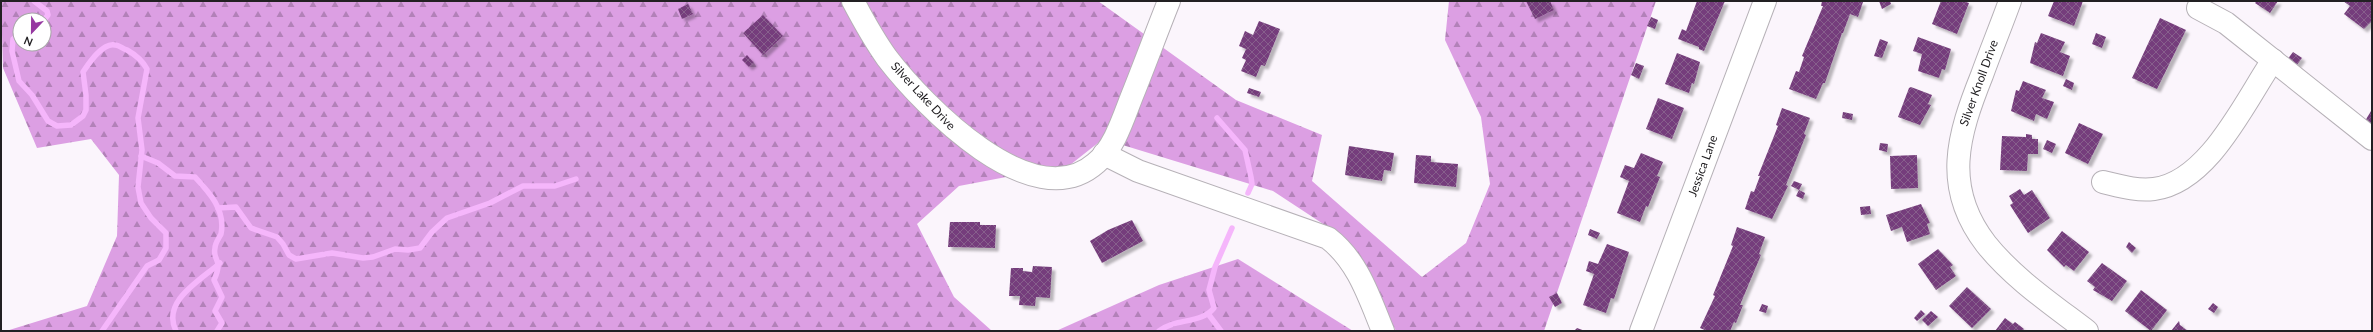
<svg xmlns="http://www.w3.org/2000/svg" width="2373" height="332" font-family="Lato,sans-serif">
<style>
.forest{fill:url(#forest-firs);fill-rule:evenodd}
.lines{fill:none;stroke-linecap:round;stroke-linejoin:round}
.stream{stroke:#f5b6fb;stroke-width:5.5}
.building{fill:url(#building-cross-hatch);filter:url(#shadow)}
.minor-casing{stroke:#b6b1b7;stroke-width:24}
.minor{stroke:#fff;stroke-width:22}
.labels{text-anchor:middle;stroke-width:4;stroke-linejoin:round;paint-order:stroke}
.street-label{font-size:12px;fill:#222023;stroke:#fff}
</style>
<defs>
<pattern id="forest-firs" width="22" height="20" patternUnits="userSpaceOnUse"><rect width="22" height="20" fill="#dc9fe3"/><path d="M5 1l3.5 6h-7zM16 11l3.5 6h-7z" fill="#b281b8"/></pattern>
<pattern id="building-cross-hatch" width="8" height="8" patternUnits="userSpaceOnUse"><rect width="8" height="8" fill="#753e7b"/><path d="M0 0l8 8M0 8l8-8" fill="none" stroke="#875e8c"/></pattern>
<filter id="shadow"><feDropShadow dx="3.5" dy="3.5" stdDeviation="1" flood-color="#0004"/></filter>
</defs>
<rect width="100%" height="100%" fill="#fbf5fc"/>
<!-- forest -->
<g class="forest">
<path d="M1 1H1098L1236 100 1322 135 1312 181 1422 277 1466 243 1490 184 1481 117 1445 40 1449 1H1656L1544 331H1396L1343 237 1273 191 1103 139 1070 165 959 186 917 224 954 297 992 331H6L87 306 117 236 119 175 91 139 37 148 3 68ZM20 20H44V44H20Z"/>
<path d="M1238 259 1353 331H1056L1159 285Z"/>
</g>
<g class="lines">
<!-- stream -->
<g class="stream">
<path d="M34 1 47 11 48 15 44 20"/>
<path d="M20 33 13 39 12 51 19 81 32 95 48 121 57 126 71 125 83 116 86 110V95L83 72C89 63 103 42 115 45 119 45 123 49 127 50 136 55 142 60 147 69L138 118 142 150 138 187 141 203 151 218 166 233V248L159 260 147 266 102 331"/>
<path d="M1217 118 1245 150 1251 177 1252 184 1248 193"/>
<path d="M141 156 158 163 175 176 195 177C209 192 226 210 221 234 219 238 215 243 215 248 212 261 224 258 214 280L222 297 215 311 222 323 217 331"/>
<path d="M218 208 236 207 251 228 277 237 283 244 289 255 296 259 332 253 363 258 373 257 395 249 408 250 420 248 432 232 447 218 490 203 523 186H555L576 179"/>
<path d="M1209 315 1221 331"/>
<path d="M176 331C161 301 201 280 220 263"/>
<path d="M1159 331C1175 318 1201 324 1214 308L1209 290 1215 267 1232 228"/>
</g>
</g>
<!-- building -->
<g class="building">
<path d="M1526 1H1550L1554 10 1535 19Z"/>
<path d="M1697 1H1725L1704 51 1699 49V47L1678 39 1682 29 1686 31Z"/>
<path d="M1822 1 1863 2 1858 17 1850 14 1843 33H1842L1825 83H1823L1816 99 1789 89 1796 71 1799 72 1804 57 1802 56 1823 6H1821Z"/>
<path d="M1879 1H1890L1891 4 1882 9Z"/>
<path d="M1941 1H1963L1969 3 1957 34 1932 24Z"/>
<path d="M2054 1H2083L2074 26 2048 16Z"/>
<path d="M2257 1H2278L2270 13 2255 3Z"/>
<path d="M2343 1H2372V21L2364 29 2344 14 2350 6Z"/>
<path d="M688 4 693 14 682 19 678 9Z"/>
<path d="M763 15 783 36 763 55 743 33Z"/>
<path d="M1651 17 1658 20 1655 29 1647 26Z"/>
<path d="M2160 18 2186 30 2157 89 2132 78Z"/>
<path d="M1259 21 1280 29 1265 66 1261 65 1256 77 1241 71 1246 60 1242 58 1246 49 1239 46 1245 31 1253 35Z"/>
<path d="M2041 33 2065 42 2060 52 2070 56 2063 76 2030 63 2035 42 2037 43Z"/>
<path d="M2096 33 2106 37 2102 48 2092 44Z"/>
<path d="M1918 37 1951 49 1945 70 1942 69 1939 78 1918 71 1922 54 1913 51Z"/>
<path d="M1880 39 1888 42 1882 58 1874 56Z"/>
<path d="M2293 52 2302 58 2296 66 2287 60Z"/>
<path d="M1677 53 1700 62 1694 84 1692 83 1689 93 1665 84Z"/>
<path d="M747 55 754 63 749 67 742 60Z"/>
<path d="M1636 63 1644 66 1639 79 1631 75Z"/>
<path d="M2066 79 2074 83 2072 90 2063 86Z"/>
<path d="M2023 81 2046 90 2042 98 2054 102 2047 119 2036 114 2034 121 2011 111 2016 90 2019 91Z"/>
<path d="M1911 87 1932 95 1928 104 1931 105 1920 125 1898 117 1909 88Z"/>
<path d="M1249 88 1261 92 1259 97 1247 93Z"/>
<path d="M1658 98 1684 108 1672 139 1646 129Z"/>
<path d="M1782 108 1810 118 1804 134 1806 135 1786 185 1788 186 1772 219 1745 209 1751 191 1754 192 1760 176H1758L1778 126 1776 125Z"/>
<path d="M2371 111 2372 112 2371 125 2365 121Z"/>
<path d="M1843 112 1853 114 1852 120 1842 118Z"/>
<path d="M2079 123 2103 134 2088 164 2065 153Z"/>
<path d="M2026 134 2032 135V139H2038V154H2028L2027 171 2000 170 2002 136 2026 137Z"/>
<path d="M2047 140 2056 144 2052 153 2043 149Z"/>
<path d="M1880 143 1888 144 1887 152 1879 150Z"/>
<path d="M1349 146 1394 153 1391 171 1384 170 1382 181 1345 175Z"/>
<path d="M1641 153 1663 162 1657 176 1660 177 1648 207 1646 206 1640 222 1617 213 1629 181 1620 177 1625 165 1634 168Z"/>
<path d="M1416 155 1431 156V162L1458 164 1456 187 1414 183Z"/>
<path d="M1917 155 1918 188 1891 189 1890 156Z"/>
<path d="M1794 181 1802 184 1799 190 1791 186Z"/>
<path d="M2020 189 2024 195 2032 190 2050 218 2028 233 2010 205 2013 203 2009 196Z"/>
<path d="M1799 190 1805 193 1803 199 1796 196Z"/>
<path d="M1921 204 1930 223 1927 224 1930 234 1907 242 1902 227 1891 231 1886 215Z"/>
<path d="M1870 206 1871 214 1861 215 1860 207Z"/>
<path d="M1132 220 1143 241 1102 263 1090 241 1108 230Z"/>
<path d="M950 222H980V225H996L995 248 948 247Z"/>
<path d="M1737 227 1765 237 1759 254 1761 255 1740 305H1743L1736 323 1734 322 1730 331H1707L1700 328 1715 296 1713 295 1733 246 1731 245Z"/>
<path d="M1590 229 1600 233 1597 239 1588 235Z"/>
<path d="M2062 231 2089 252 2074 271 2066 265 2064 267 2047 250Z"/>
<path d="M2129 242 2136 248 2132 253 2126 247Z"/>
<path d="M1607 244 1629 252 1614 299 1611 298 1606 313 1583 305 1594 274 1586 271 1589 261 1598 264Z"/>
<path d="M1938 249 1953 265 1950 267 1956 276 1936 290 1918 264Z"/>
<path d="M2102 263 2127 281 2112 301 2093 290 2095 287 2087 281Z"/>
<path d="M1033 266 1052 267 1050 298 1036 297 1035 306 1019 305 1020 296H1009L1011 268H1023V271L1032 272Z"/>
<path d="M1967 287 1991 309 1972 328 1949 306Z"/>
<path d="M2141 290 2167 310 2151 331 2125 311Z"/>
<path d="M1557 293 1562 303 1555 307 1549 297Z"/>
<path d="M2213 303 2218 307 2214 313 2208 309Z"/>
<path d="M1762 304 1768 306 1766 313 1759 311Z"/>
<path d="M1921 310 1925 314 1917 321 1914 318Z"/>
<path d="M1931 311 1938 317 1928 326 1922 320Z"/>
<path d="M2005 318 2013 324 2015 322 2024 329 2022 331H1995Z"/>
<path d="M2179 321 2180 325 2188 331H2171Z"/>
<path d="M1577 328 1585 331H1574Z"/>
</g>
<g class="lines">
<!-- minor casing -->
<g class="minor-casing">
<g id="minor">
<path d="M853 1C863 20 874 40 887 58 923 105 1033 219 1096 163 1116 146 1124 115 1134 91 1146 61 1157 31 1169 1"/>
<path d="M2010 1C2001 26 1991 50 1982 75 1958 135 1942 187 1986 244 2013 278 2053 305 2087 331"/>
<path d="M2198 8 2226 23 2372 139"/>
<path d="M1104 154 1138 171 1328 238C1358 261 1369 297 1383 331"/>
<path d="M2103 182C2120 186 2136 191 2154 189 2209 182 2245 101 2273 60"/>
<path d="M1641 331 1765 1"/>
</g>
</g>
<!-- minor -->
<use href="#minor" class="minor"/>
</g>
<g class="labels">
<!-- street labels -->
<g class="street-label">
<text transform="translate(1979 83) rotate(-70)" y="4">Silver Knoll Drive</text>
<text transform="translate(923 96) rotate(47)" y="4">Silver Lake Drive</text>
<text transform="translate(1703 166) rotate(-70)" y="4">Jessica Lane</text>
</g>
</g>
<!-- border -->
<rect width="2373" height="332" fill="none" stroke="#222023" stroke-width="4"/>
<!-- north arrow -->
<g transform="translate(32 32) rotate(202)"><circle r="19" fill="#ffffff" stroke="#a7a6a7"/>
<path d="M0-3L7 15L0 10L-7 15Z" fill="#9638a1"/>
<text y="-6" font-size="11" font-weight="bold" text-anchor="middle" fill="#222023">N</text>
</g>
</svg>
